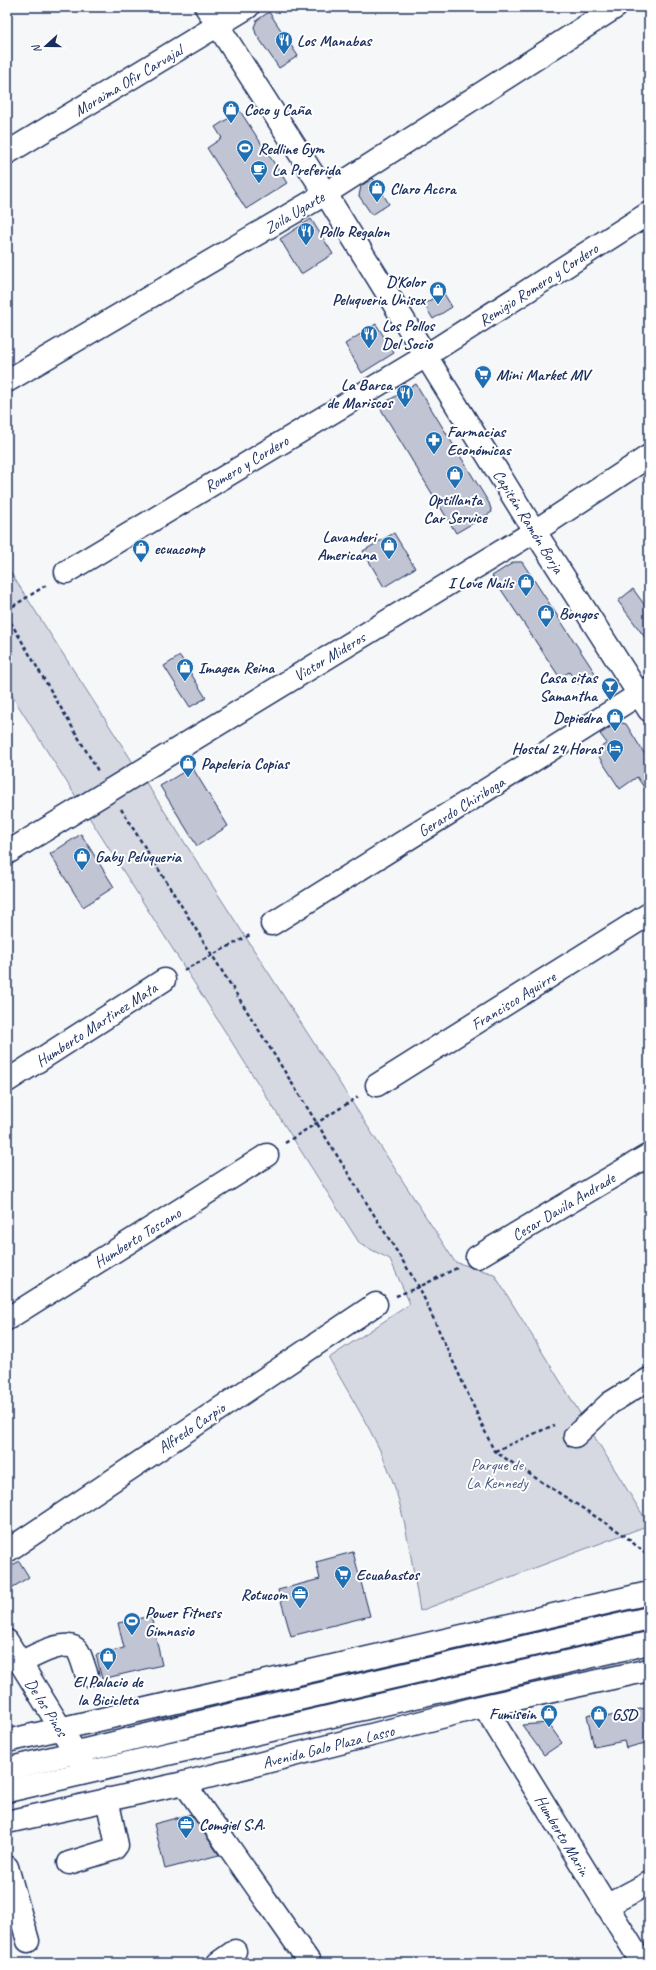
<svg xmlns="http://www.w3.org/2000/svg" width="656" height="1970" font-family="Caveat,sans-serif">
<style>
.green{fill:#d6d9e2;stroke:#7884a0}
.building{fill:#c0c4d3;stroke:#1b2f5e}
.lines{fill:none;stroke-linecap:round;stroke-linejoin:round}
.minor-casing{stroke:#1b2f5e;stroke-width:25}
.major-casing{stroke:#1b2f5e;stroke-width:25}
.path{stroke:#1b2f5e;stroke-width:2.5;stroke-dasharray:4 3;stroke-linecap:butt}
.minor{stroke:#fff;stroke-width:22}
.major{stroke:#fff;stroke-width:22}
.labels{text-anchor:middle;stroke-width:4;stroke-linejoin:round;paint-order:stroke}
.poi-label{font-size:16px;font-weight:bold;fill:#1b2f5e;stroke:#fff;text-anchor:start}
.street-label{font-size:16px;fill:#1b2f5e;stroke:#fff}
.park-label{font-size:16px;fill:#4a5a7f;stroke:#fff}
</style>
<rect width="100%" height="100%" fill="#f6f7f9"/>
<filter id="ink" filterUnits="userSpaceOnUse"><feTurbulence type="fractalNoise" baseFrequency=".025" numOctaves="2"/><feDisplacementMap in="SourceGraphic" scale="8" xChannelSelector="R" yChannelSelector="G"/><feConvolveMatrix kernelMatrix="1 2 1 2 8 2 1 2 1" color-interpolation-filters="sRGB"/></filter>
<g filter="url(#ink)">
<!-- green -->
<path class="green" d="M7 567 455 1262 494 1274 649 1525 420 1611C412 1564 406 1514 388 1468 372 1430 349 1394 329 1358L410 1304 390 1259 360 1244 7 688Z"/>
<!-- building -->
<g class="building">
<path d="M269 12 298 56 279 68 256 34 254 27 257 20Z"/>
<path d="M240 111 287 183 246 209 207 148 222 138 215 127Z"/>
<path d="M373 178 389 204 372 215 359 196 361 186Z"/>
<path d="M311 219 333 254 301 274 280 239Z"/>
<path d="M443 292 452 307 433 319 424 304Z"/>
<path d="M376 324 394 353 362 373 345 344Z"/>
<path d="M416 384 489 503 492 512 456 533 379 406Z"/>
<path d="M394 533 415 568 384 587 363 551Z"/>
<path d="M514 562H522L595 673 578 684 569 672 560 678 492 576Z"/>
<path d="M633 589 649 611V643L618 601Z"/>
<path d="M180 656 206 698 190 707 164 666Z"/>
<path d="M618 722 626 724 649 761V795L637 777 620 789 595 751 607 743 600 734Z"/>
<path d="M192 767 228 826 197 846 160 786Z"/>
<path d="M81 834 114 887 83 907 50 854Z"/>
<path d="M353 1552 370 1616 291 1636 278 1590 320 1579 316 1562Z"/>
<path d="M19 1561 29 1577 7 1591V1569Z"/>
<path d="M151 1616 162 1665 102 1679 96 1655 124 1648 118 1623Z"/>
<path d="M649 1707V1742L626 1748 624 1741 594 1747 587 1715 605 1711 606 1717Z"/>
<path d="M548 1723 562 1743 544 1755 522 1725Z"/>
<path d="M191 1814 219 1855 165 1869 154 1824Z"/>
</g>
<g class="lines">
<!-- minor casing -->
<g class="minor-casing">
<g id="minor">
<path d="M206 7 332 204 525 516 649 710"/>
<path d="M7 153 248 7"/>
<path d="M7 381 325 194 616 7"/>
<path d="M66 572 416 362 649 213"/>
<path d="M7 853 535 531 649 456"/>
<path d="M272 924 649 688"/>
<path d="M7 1081 164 980"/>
<path d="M377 1085 649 914"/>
<path d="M477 1257 649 1155"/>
<path d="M7 1319 267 1155"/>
<path d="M575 1436 610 1403 649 1379"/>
<path d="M7 1551 376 1304"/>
<path d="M7 1641 85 1768"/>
<path d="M20 1663C32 1657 68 1636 78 1651 82 1658 84 1668 87 1675"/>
<path d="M484 1706 642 1963"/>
<path d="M184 1783 310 1963"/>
<path d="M69 1863 114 1849 117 1845 107 1799"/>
<path d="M7 1867 28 1941"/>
<path d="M606 1906 649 1883"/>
<path d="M218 1963 235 1951"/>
</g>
</g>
<!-- major casing -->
<g class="major-casing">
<g id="major">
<path d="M7 1741 649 1593"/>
<path d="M7 1769 242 1712 649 1618"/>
<path d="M7 1791 649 1643"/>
<path d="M7 1822 184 1783 484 1706 649 1670"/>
</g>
</g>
<!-- path -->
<g class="path">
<path d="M7 610 48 584"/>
<path d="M7 616 98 771"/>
<path d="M121 809 419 1287 494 1451 624 1535 649 1557"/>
<path d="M184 970 252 934"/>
<path d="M285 1143 358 1097"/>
<path d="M396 1296 419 1287 457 1268"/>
<path d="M495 1451 554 1425"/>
</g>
<!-- minor -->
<use href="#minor" class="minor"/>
<!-- major -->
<use href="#major" class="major"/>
</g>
</g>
<!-- icons -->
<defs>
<g id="restaurant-pin" transform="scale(0.9)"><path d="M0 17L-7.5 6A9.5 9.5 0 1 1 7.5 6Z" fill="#1f6fb2" stroke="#fff"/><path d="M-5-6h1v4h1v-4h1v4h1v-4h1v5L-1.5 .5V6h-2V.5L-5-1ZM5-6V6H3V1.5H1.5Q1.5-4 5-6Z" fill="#fff"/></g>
<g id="shop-pin" transform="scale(0.9)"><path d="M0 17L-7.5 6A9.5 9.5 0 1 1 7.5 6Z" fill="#1f6fb2" stroke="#fff"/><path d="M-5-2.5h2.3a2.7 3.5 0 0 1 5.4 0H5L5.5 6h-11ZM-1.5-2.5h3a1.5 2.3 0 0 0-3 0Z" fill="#fff"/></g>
<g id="stadium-pin" transform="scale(0.9)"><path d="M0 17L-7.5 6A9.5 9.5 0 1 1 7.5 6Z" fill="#1f6fb2" stroke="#fff"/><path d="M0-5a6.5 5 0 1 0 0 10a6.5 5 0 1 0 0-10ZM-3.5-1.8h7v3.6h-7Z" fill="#fff"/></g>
<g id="cafe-pin" transform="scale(0.9)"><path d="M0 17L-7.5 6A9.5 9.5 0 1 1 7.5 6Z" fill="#1f6fb2" stroke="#fff"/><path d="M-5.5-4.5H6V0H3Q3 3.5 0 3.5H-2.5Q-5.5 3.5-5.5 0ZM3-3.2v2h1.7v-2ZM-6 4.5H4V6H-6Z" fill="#fff"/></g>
<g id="supermarket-pin" transform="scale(0.9)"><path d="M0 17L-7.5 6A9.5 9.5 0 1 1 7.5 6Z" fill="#1f6fb2" stroke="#fff"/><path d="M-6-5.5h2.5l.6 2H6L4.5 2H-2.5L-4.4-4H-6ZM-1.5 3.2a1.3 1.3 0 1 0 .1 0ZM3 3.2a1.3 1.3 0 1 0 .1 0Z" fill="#fff"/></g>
<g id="pharmacy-pin" transform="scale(0.9)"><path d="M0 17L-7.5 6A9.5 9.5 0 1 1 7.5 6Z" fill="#1f6fb2" stroke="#fff"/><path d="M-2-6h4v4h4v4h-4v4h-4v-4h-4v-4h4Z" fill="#fff"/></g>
<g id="bar-pin" transform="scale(0.9)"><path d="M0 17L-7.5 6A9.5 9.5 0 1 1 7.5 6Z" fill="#1f6fb2" stroke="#fff"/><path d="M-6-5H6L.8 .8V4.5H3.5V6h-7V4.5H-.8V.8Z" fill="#fff"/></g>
<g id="hotel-pin" transform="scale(0.9)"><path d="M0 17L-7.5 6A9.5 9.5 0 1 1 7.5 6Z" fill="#1f6fb2" stroke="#fff"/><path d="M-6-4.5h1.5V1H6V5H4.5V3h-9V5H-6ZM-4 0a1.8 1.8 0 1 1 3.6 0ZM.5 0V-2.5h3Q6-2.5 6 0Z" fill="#fff"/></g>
<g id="office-pin" transform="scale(0.9)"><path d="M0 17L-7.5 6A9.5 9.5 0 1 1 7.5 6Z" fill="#1f6fb2" stroke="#fff"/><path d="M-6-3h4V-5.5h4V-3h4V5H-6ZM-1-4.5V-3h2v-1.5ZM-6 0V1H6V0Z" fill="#fff"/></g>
</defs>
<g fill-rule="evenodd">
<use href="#restaurant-pin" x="284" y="40"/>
<use href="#shop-pin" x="231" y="109"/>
<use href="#stadium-pin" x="245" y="148"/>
<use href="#cafe-pin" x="259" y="169"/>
<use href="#shop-pin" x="377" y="188"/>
<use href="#restaurant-pin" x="306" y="231"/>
<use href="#shop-pin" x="438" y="290"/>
<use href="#restaurant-pin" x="369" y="334"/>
<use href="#supermarket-pin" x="483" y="374"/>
<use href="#restaurant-pin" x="405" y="393"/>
<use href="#pharmacy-pin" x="434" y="440"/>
<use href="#shop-pin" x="455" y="474"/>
<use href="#shop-pin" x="389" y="545"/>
<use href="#shop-pin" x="141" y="548"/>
<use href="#shop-pin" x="526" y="582"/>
<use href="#shop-pin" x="546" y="613"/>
<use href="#shop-pin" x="185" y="667"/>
<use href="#bar-pin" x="610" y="686"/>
<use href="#shop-pin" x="615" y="717"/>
<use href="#hotel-pin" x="615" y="748"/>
<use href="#shop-pin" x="188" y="763"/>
<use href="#shop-pin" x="82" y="856"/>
<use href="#supermarket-pin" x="343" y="1574"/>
<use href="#office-pin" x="300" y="1594"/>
<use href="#stadium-pin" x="132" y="1621"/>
<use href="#shop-pin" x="108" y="1656"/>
<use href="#shop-pin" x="549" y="1713"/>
<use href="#shop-pin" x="599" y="1714"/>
<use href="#office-pin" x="186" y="1824"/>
</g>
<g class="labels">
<!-- poi labels -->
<g class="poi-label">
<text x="297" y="46">Los Manabas</text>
<text x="244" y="115">Coco y Caña</text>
<text x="258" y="154">Redline Gym</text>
<text x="272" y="175">La Preferida</text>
<text x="390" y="194">Claro Accra</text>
<text x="319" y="237">Pollo Regalon</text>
<text x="425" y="287" text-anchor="end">D'Kolor<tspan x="425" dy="18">Peluqueria Unisex</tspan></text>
<text x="382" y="331">Los Pollos<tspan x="382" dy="18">Del Socio</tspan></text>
<text x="496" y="380">Mini Market MV</text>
<text x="392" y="390" text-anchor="end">La Barca<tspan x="392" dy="18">de Mariscos</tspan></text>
<text x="447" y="437">Farmacias<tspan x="447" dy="18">Económicas</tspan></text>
<text x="455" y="505" text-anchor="middle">Optillanta<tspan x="455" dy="18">Car Service</tspan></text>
<text x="376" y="542" text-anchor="end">Lavanderi<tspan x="376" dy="18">Americana</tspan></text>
<text x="154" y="554">ecuacomp</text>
<text x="513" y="588" text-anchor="end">I Love Nails</text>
<text x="559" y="619">Bongos</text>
<text x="198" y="673">Imagen Reina</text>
<text x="597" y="683" text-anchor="end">Casa citas<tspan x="597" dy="18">Samantha</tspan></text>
<text x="602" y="723" text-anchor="end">Depiedra</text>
<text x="602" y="754" text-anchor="end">Hostal 24 Horas</text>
<text x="201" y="769">Papeleria Copias</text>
<text x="95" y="862">Gaby Peluqueria</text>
<text x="356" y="1580">Ecuabastos</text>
<text x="287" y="1600" text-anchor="end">Rotucom</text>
<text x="145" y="1618">Power Fitness<tspan x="145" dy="18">Gimnasio</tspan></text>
<text x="108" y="1687" text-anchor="middle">El Palacio de<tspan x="108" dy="18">la Bicicleta</tspan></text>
<text x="536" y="1719" text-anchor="end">Fumisein</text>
<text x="612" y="1720">GSD</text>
<text x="199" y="1830">Comgiel S.A.</text>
</g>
<!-- street labels -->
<g class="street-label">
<text transform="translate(128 80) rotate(-31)" y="6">Moraima Ofir Carvajal</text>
<text transform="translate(294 212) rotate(-31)" y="6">Zoila Ugarte</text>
<text transform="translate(538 284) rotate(-33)" y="6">Remigio Romero y Cordero</text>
<text transform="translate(246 463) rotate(-31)" y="6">Romero y Cordero</text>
<text transform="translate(529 521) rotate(58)" y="6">Capitán Ramón Borja</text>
<text transform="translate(329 656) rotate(-31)" y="6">Victor Mideros</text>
<text transform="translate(461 806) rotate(-32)" y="6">Gerardo Chiriboga</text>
<text transform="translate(513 1000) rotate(-32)" y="6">Francisco Aguirre</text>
<text transform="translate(96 1024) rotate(-33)" y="6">Humberto Martinez Mata</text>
<text transform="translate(563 1206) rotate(-31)" y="6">Cesar Davila Andrade</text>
<text transform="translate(137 1237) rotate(-32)" y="6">Humberto Toscano</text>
<text transform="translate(191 1427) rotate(-34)" y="6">Alfredo Carpio</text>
<text transform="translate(47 1707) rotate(58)" y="6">De los Pinos</text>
<text transform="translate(328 1746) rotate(-14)" y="6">Avenida Galo Plaza Lasso</text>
<text transform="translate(563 1835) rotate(59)" y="6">Humberto Marin</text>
</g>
<!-- park labels -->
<g class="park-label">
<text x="497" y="1470">Parque de<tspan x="497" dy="18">La Kennedy</tspan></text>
</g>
</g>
<!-- margin -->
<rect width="656" height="1970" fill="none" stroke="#fff" stroke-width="24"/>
<rect x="12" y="12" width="632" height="1946" fill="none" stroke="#1b2f5e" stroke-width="1.5" filter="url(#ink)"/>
<!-- north arrow -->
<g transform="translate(46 46) rotate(249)" stroke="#ffffff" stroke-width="3" paint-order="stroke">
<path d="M0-3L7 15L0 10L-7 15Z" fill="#1b2f5e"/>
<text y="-6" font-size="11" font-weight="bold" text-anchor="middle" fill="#1b2f5e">N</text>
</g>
</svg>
